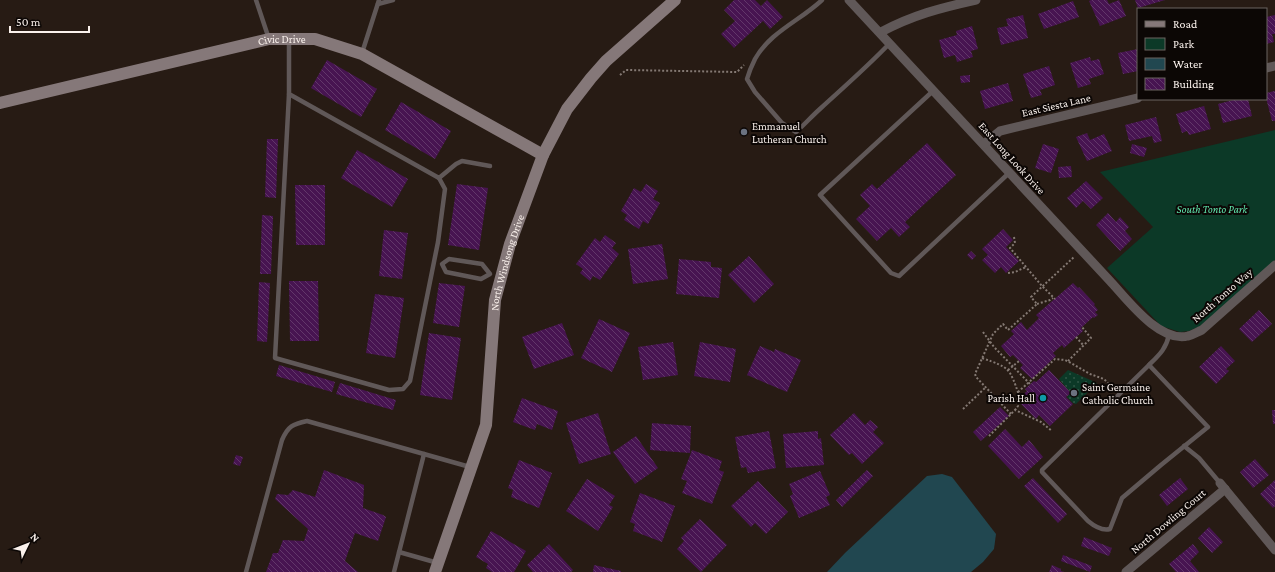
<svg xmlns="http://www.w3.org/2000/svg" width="1275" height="572" font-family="'Crimson Pro',serif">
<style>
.grass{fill:url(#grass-dots)}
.park{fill:#0c3927}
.water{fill:#214750}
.building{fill:url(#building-back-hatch)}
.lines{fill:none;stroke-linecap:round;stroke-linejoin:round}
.path{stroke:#847973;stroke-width:2;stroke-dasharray:2 2;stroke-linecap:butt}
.lane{stroke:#605858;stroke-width:4.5}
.street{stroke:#605858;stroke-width:9}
.secondary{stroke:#857879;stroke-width:12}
.worship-dot{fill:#6b7280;stroke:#0c0705;stroke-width:1.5}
.culture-dot{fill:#0f9aa8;stroke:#0c0705;stroke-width:1.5}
.labels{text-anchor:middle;stroke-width:4;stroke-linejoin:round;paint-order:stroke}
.street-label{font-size:11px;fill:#faf1ec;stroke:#0c0705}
.poi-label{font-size:11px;fill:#faf1ec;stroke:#0c0705;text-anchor:start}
.park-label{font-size:11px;font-style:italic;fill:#62e9b0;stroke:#0c0705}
</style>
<defs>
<pattern id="grass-dots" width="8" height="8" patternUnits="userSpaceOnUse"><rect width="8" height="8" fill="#0c3927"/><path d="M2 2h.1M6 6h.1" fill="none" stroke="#305646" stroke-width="1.8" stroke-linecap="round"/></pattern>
<pattern id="building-back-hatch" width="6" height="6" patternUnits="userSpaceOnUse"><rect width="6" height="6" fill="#471451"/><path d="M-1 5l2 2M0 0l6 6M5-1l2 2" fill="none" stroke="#62376a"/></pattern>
</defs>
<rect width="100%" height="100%" fill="#271b14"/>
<!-- grass -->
<path class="grass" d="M1068 370 1097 383 1076 404 1073 403 1067 397 1071 393 1059 379Z"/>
<!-- park -->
<path class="park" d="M1275 130V260L1203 325 1189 331 1180 332 1161 326 1107 268 1153 227 1100 172Z"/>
<!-- water -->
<path class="water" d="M942 474 952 477 996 534 994 549 983 562 971 572H827L845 553 927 476Z"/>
<!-- building -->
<g class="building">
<path d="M734 0H755L761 6 767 0 783 17 770 29 763 21 734 48 721 34 735 21 724 10Z"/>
<path d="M1091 0H1107L1109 4 1119 0 1126 16 1100 26 1089 1Z"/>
<path d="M1135 0H1165L1138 8Z"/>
<path d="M1073 1 1079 17 1044 29 1038 14Z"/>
<path d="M1023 15 1028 38 1001 45 997 28 1008 26 1006 19Z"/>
<path d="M1275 15V34H1272L1274 42 1266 44V17Z"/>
<path d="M972 26 978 49 971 51 973 57 957 62 955 55 944 58 939 40 957 35 956 31Z"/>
<path d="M1138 49V71L1123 74 1118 53Z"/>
<path d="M1090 57 1091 61 1099 59 1104 74 1089 79 1091 84 1078 88 1070 63Z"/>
<path d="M327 60 377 89 361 117 311 88Z"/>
<path d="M1049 66 1055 85 1040 90 1042 95 1031 98 1023 74Z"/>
<path d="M970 75V82L961 83 960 76Z"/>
<path d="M1008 83 1013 101 985 109 980 91Z"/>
<path d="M1275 91V121H1272L1266 98V93Z"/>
<path d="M1237 99H1248L1252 116 1223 123 1218 104Z"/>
<path d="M401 102 451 131 435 159 385 130Z"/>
<path d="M1204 106 1211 129 1189 135 1187 131 1182 133 1176 114Z"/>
<path d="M1156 117 1162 141 1154 143 1152 136 1129 141 1125 125Z"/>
<path d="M1087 133 1090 140 1104 134 1112 151 1087 161 1076 137Z"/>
<path d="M267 139H278L276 198 265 197Z"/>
<path d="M927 143 956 175 905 222 910 227 899 237 891 228 877 241 856 219 870 206 860 195 872 184 877 189Z"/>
<path d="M1043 144 1059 149 1051 173 1035 168Z"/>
<path d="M1132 144 1147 148 1144 157 1130 153Z"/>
<path d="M357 150 408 179 392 207 341 178Z"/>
<path d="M1071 166 1072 177 1059 178 1058 167Z"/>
<path d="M1086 181 1103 198 1091 209 1083 201 1076 208 1067 198Z"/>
<path d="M457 184 488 188 479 250 448 245Z"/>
<path d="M646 184 658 191 653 199 660 203 648 224 643 221 639 229 624 220 627 215 621 211 634 188 641 192Z"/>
<path d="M295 185H325V245H296Z"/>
<path d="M1108 213 1116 222 1120 217 1129 227 1125 231 1132 239 1120 251 1096 225Z"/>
<path d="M262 215 273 216 271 274H260Z"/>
<path d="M1003 229 1013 240 1006 247 1019 261 1006 273 1001 267 995 273 982 260 988 255 982 249Z"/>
<path d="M384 230 408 233 402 279 379 276Z"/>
<path d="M605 235 616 243 612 248 619 254 600 280 593 276 590 281 580 273 583 269 576 264 595 238 600 242Z"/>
<path d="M662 244 668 279 633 284 628 249Z"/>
<path d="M971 251 976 256 972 260 967 255Z"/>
<path d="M749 256 774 284 754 303 728 275Z"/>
<path d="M679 259 711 262V267L722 268 719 298 676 294Z"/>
<path d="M289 281H318L319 341H290Z"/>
<path d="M259 282 270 283 267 342 257 341Z"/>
<path d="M439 283 465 286 459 327 433 323Z"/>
<path d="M1073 283 1078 288 1079 287 1095 304 1094 305 1098 310 1095 312 1098 315 1094 318 1093 317 1081 328 1083 331 1064 348 1062 345 1053 353 1056 356 1032 379 1020 368 1023 365 1013 355 1010 357 1001 346 1014 334 1011 331 1021 322 1027 330 1039 318 1036 315Z"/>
<path d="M375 294 404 298 395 358 366 353Z"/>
<path d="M1259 310 1272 324 1252 342 1239 329Z"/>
<path d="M599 319 630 333 612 372 581 358Z"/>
<path d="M562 323 574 355 534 369 522 337Z"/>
<path d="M429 333 461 338 452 400 420 395Z"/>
<path d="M673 342 678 375 643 380 638 347Z"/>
<path d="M700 342 736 349 730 382 694 376Z"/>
<path d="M760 346 774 352 775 349 801 360 787 392 747 375Z"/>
<path d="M1221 346 1235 361 1226 369 1229 371 1216 384 1199 367Z"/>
<path d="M279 365 335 382 332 392 276 376Z"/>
<path d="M1049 370 1071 393 1066 397 1073 404 1050 426 1039 415 1036 419 1017 400 1027 391 1025 389 1034 381 1036 382Z"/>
<path d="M340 383 396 400 393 410 336 394Z"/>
<path d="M522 398 558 411 552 430 537 424 535 430 513 422Z"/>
<path d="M1000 407 1009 416 981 441 973 432Z"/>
<path d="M1272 410H1275V424H1273Z"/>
<path d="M598 413 611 454 579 464 566 423Z"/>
<path d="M854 413 865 425 870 420 878 427 873 432 884 443 862 464 852 453 849 455 830 435Z"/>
<path d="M652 423 691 426 690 453 650 450Z"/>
<path d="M1005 429 1022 447 1029 440 1043 457 1019 479 988 446Z"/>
<path d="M769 431 776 468 748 473 746 467 741 468 735 437Z"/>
<path d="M818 431V439L821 438 824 465 786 468 783 434Z"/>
<path d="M636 436 658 468 635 484 613 452Z"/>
<path d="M692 450 722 461 719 470 724 472 712 504 682 493 687 481 681 479Z"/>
<path d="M236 455 243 457 240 466 233 464Z"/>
<path d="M1255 459 1269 475 1253 488 1240 472Z"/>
<path d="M519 460 552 473 539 508 511 497 513 490 508 488Z"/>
<path d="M324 470 364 485 363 508 383 515 386 517 378 541 355 533 345 561 358 572H266L273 553H278L283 540 304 541 308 529 275 499 277 494 288 495 293 490 315 497Z"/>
<path d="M867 470 873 476 842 507 836 500Z"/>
<path d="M820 471 830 495 826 497 830 505 799 518 790 496 793 494 789 484Z"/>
<path d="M1033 478 1067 514 1058 523 1024 486Z"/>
<path d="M1180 478 1188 489 1167 506 1159 495Z"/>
<path d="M587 479 615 496 609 505 613 507 598 531 566 511Z"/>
<path d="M1275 480V506L1273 508 1260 494Z"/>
<path d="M758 481 788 512 766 534 755 523 751 527 731 506Z"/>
<path d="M640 493 675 506 662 542 633 531 635 524 630 522Z"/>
<path d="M700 519 727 545 701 572 677 549 684 541 681 538Z"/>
<path d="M1209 527 1223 542 1212 553 1198 538Z"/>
<path d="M491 531 526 551 514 572H492L486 568 488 564 476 557Z"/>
<path d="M1084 537 1112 548 1109 556 1081 546Z"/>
<path d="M549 544 573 570 571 572H533L527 565Z"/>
<path d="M1193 544 1199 552 1190 561 1199 572H1176L1169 564Z"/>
<path d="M1063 555 1092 566 1090 572 1061 561Z"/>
<path d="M594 565 621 571V572H593Z"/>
<path d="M1052 565 1061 569V571L1064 572H1049Z"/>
</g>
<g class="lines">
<!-- path -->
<g class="path">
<path d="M620 75 626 70 737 72 744 65"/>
<path d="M1014 237 1015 243 1010 248 1042 286 1055 299"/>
<path d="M1008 273 1015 272 1026 267"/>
<path d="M1037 304 1050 300 1053 298"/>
<path d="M983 332 994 347 1030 384"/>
<path d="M1076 337 1084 346"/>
<path d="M982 358C1010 368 1009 367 1019 395V397L1016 400 1018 406 1015 410"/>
<path d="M1068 361 1091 338 1082 327"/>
<path d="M1008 370 1019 361"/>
<path d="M1018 392 1055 359 1065 360 1071 363 1090 374 1104 379 1114 389"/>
<path d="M963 409 986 387"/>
<path d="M1011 414 976 377 975 374 993 334 1003 324 1008 330 1037 304 1031 297 1074 257"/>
<path d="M989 436 1015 410 1041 422 1052 431"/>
</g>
<!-- lane -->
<g class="lane">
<path d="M256 0 269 39"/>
<path d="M822 0C801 20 770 32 755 59 752 65 749 72 747 79L755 92 782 123 796 132C805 124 812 116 821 108 844 87 868 66 890 43"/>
<path d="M378 4 393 0"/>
<path d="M289 39V94L439 178 456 164 462 161 490 166"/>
<path d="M362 53 379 0"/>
<path d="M933 91 820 195 891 273 899 276 1009 173"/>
<path d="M289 94 275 358 389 390 403 389 410 381 438 242 445 189 439 178"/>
<path d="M449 259 482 264 490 274 481 279 446 272 442 264Z"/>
<path d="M1149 365 1208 427 1161 465 1122 498 1110 529C1102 531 1094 526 1088 521L1042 472V470Z"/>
<path d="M1149 365C1159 355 1166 349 1169 335"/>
<path d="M1184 446 1199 458 1220 483"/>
<path d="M399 552 438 563"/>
<path d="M246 572 282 440C288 426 293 424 307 421L470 467"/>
<path d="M394 572 424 454"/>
</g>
<!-- street -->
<g class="street">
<path d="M849 0 1110 281C1127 299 1159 343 1188 336 1193 335 1197 332 1202 330L1275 265"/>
<path d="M881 32C913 15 940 8 976 0"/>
<path d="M1266 68 1275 66"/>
<path d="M984 144 1000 131 1138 98"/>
<path d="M1220 483 1275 550"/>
<path d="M1126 572 1225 489"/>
</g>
<!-- secondary -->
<g class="secondary">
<path id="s1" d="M0 103 269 39H315L362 54 543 155"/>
<path id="s2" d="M435 572 486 425 495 300 510 244 543 155 567 109 591 78 606 61 675 0"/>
</g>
</g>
<!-- markers -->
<g class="worship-dot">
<circle cx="744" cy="132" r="4"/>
<circle cx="1074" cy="393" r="4"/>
</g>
<circle class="culture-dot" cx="1043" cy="398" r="4"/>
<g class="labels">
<!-- street labels -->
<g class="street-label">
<text dy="4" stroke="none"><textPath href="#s1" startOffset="289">Civic Drive</textPath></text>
<text transform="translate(1056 105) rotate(-13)" y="4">East Siesta Lane</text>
<text transform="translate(1012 158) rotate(48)" y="4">East Long Look Drive</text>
<text dy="4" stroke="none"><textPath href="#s2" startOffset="320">North Windsong Drive</textPath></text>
<text transform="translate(1222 295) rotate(-41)" y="4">North Tonto Way</text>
<text transform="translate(1168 521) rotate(-40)" y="4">North Dowling Court</text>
</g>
<!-- poi labels -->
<g class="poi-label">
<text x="752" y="130">Emmanuel<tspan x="752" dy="13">Lutheran Church</tspan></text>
<text x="1082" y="391">Saint Germaine<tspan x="1082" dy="13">Catholic Church</tspan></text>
<text x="1035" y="402" text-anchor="end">Parish Hall</text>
</g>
<!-- park labels -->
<g class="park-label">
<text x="1212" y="213">South Tonto Park</text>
</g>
</g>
<!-- legend -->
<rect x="1137" y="8" width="130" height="92" fill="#0c0705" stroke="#6b6561"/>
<rect x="1145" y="21" width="20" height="6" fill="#857879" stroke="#6b6561"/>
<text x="1173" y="28" font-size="12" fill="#faf1ec">Road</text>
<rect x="1145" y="38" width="20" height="12" fill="#0c3927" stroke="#6b6561"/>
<text x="1173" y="48" font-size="12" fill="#faf1ec">Park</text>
<rect x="1145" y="58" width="20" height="12" fill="#214750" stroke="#6b6561"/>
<text x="1173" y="68" font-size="12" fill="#faf1ec">Water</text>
<rect x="1145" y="78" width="20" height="12" fill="url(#building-back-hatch)" stroke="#6b6561"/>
<text x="1173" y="88" font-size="12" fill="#faf1ec">Building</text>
<!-- north arrow -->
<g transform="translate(28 544) rotate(47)" stroke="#0c0705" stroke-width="3" paint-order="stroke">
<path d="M0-3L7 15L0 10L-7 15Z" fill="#faf1ec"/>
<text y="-6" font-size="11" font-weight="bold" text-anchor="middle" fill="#faf1ec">N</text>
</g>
<!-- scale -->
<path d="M10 26v6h79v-6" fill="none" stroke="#faf1ec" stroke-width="2"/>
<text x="16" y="26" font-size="12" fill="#faf1ec" stroke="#0c0705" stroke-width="3" paint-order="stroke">50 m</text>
</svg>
